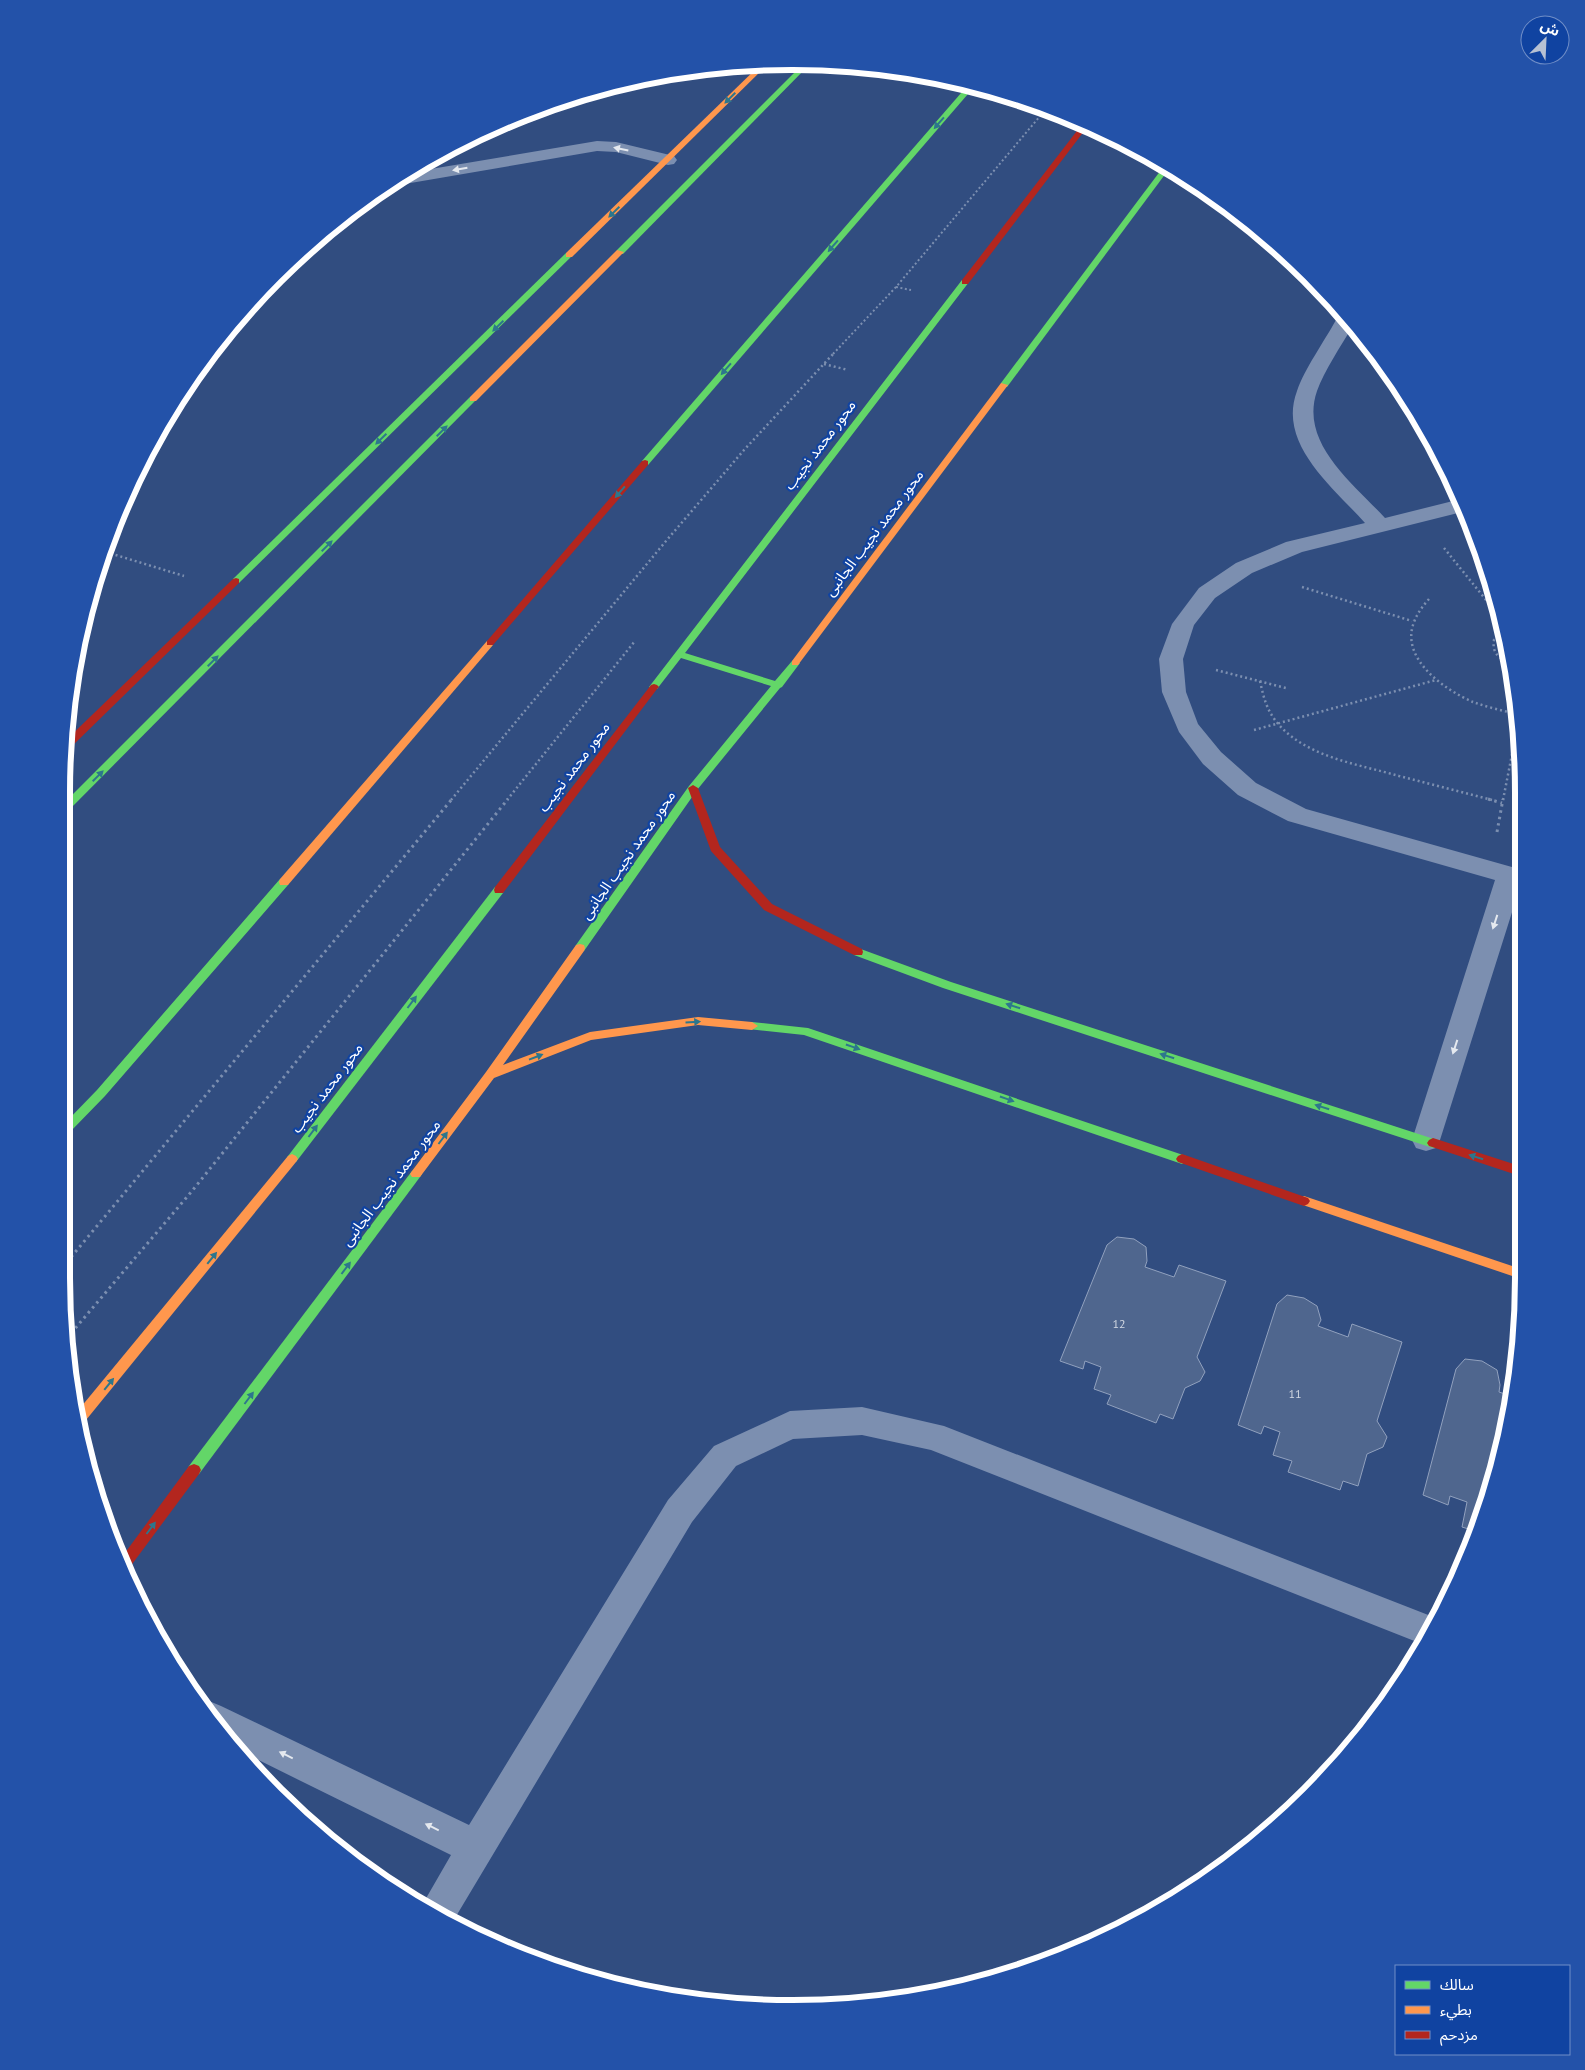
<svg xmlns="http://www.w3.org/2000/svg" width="1585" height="2070" font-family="'PT Sans','Noto Sans Arabic',sans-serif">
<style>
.building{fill:#4f668e;stroke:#91a1be}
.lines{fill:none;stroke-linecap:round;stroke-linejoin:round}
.path-far2{stroke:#7c8fb0;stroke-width:2;stroke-dasharray:2 2.5;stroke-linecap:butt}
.path-far1{stroke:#7c8fb0;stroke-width:2.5;stroke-dasharray:2 3;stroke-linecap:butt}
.path{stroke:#7c8fb0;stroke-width:3;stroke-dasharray:2.5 4;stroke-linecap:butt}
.street{fill:#7c8fb0;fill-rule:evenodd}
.fast{fill:#63d668;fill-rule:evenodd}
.slow{fill:#ff974d;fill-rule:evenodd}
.jam{fill:#b3261e;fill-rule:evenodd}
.oneway{fill:#2d768d}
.oneway2{fill:#e5e9ef}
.labels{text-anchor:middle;stroke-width:4.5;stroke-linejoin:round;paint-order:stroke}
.number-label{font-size:12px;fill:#d3d9e3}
.street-label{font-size:15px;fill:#fff;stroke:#1043a1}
.rim{fill:none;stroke:#fff;stroke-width:6}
</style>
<rect width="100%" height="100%" fill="#314d80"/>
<!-- building -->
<g class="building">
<path d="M1117 1237 1134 1239 1146 1247 1147 1261 1145 1267 1174 1277 1179 1265 1226 1281 1197 1357 1205 1372 1200 1381 1185 1388 1173 1419 1160 1414 1156 1423 1107 1404 1111 1395 1094 1389 1101 1367 1085 1361 1083 1369 1060 1361 1107 1245Z"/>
<path d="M1287 1295 1304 1298 1317 1306 1321 1320 1318 1326 1348 1337 1352 1324 1402 1342 1377 1421 1387 1437 1383 1447 1367 1454 1358 1486 1343 1481 1340 1490 1288 1472 1292 1461 1273 1455 1280 1432 1264 1426 1261 1434 1238 1425 1277 1304Z"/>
<path d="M1465 1359 1482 1361 1497 1370 1500 1385 1499 1392 1511 1396 1475 1531 1462 1527 1467 1502 1450 1496 1448 1505 1423 1495 1456 1369Z"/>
</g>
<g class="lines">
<!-- path-far2 -->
<g class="path-far2">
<path d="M896 287 911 290"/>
<path d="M833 354 896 287 1046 109"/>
</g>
<!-- path-far1 -->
<g class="path-far1">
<path d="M824 364 848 370"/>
<path d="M1444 548 1499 616"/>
<path d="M106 552 184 576"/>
<path d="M1302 587 1412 621"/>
<path d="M1429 599C1422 607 1416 615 1413 625 1402 660 1445 690 1473 702 1487 707 1503 711 1518 714"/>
<path d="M1503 634 1494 640C1492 653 1498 657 1509 663"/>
<path d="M1216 670 1286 688"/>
<path d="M1260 681C1263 695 1266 708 1275 720 1303 757 1358 764 1399 776 1430 784 1461 792 1492 800"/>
<path d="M1254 730 1436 680"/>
<path d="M451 800 666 541 744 450 834 353"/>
<path d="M507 800 635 641"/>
<path d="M1503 800 1518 724"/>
</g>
<!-- path -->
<g class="path">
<path d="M1488 799 1502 803"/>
<path d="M1497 832 1503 799"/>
<path d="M67 1262 452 799"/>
<path d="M67 1338 192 1191 508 799"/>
</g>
<!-- street -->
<g class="street">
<path d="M597 141 616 142 674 156 677 160 674 164 668 165 616 152 597 151 393 186 386 184 407 173Z"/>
<path d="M1342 315 1352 327C1341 346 1324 371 1317 391 1299 443 1353 483 1385 518L1457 500 1462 512 1302 552 1252 573 1215 598 1194 625 1183 659 1186 692 1198 724 1221 752 1256 783 1306 809 1519 869 1520 887 1440 1140 1436 1148 1426 1151 1416 1148 1412 1140 1495 880 1288 821 1238 795 1203 764 1179 732 1162 692 1159 659 1172 624 1199 588 1236 563 1286 542 1365 523C1333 487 1277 444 1297 391 1304 370 1325 340 1336 320Z"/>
<path d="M862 1407 944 1426 1436 1618 1422 1644 931 1450 862 1435 793 1439 736 1466 692 1522 452 1923 421 1907 451 1855 236 1749 213 1723 200 1704 209 1701 221 1706 469 1825 668 1500 714 1446 790 1411Z"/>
</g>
<!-- fast -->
<g class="fast">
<path d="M805 62 811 63 623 254H617V250Z"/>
<path d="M968 85 974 87 648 465H642V461Z"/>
<path d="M1164 166 1169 169 1007 387H1001V383Z"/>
<path d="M566 253 573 255 239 583H233V579Z"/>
<path d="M962 280 969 282 685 653 775 681 792 661 795 660 800 663 782 687 780 688 697 790 584 951H576L575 948 576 945 689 786 771 686 681 658 657 689H651L649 687Z"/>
<path d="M470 397H473L477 399 67 812 63 813V804Z"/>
<path d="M284 878 289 882 288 885 105 1096 70 1132 66 1133V1122L97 1090 280 879Z"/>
<path d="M499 886 504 890 503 893 296 1162H288L286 1159 288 1156 495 887Z"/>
<path d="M858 948 951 982 1437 1140 1439 1143 1437 1146 1433 1148 943 988 854 955 853 952Z"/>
<path d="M752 1022 808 1028 1186 1156 1188 1159 1186 1162 1182 1164 804 1035 748 1029 746 1026Z"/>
<path d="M416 1169 420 1171 422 1174 420 1177 199 1474 194 1476 189 1474 187 1470 189 1466 412 1171Z"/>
</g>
<!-- slow -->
<g class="slow">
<path d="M761 64H768L572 257H566V253Z"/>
<path d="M617 250 624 252 476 401H470V397Z"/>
<path d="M1001 383 1008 385 798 665H792V661Z"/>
<path d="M490 640 493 641V645L288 885H280L279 882 280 879 487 641Z"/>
<path d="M580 944 584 945 585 948 584 951 503 1065 590 1032 698 1017 752 1022 758 1026 752 1030 698 1025 591 1040 494 1078 420 1177H412L410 1174 412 1171 486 1072 576 945Z"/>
<path d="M292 1154 296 1156 298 1159 296 1162 82 1425 78 1426 76 1413 288 1156Z"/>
<path d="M1304 1196 1524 1270V1280L1300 1204 1298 1201 1300 1198Z"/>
</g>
<!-- jam -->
<g class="jam">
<path d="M1083 123 1088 126 968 284H962V280Z"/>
<path d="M645 460 648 461V465L493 645H487V641L642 461Z"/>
<path d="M236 578 239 579V583L67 751 63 752V743L233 579Z"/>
<path d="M654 684 657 685 659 687 657 689 503 893H495L494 890 495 887 651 685Z"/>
<path d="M693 785 698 788 720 847 772 904 862 949 863 952 862 955H854L764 910 711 851 688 788Z"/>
<path d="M1433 1138 1523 1167V1177L1429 1146 1427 1143 1429 1140Z"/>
<path d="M1182 1154 1308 1198 1310 1201 1308 1204 1304 1206 1178 1162 1176 1159 1178 1156Z"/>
<path d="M194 1464 199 1466 201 1470 199 1474 127 1571 124 1572 119 1561 189 1466Z"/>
</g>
</g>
<!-- one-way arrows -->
<defs><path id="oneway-solid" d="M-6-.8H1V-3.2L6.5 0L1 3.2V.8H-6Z" transform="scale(1.25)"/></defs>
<g class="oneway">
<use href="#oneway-solid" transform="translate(730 98) rotate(135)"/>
<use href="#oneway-solid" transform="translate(939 123) rotate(131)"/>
<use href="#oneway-solid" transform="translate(614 212) rotate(136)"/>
<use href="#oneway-solid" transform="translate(833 246) rotate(131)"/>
<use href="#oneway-solid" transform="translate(498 326) rotate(136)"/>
<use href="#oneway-solid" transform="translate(726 369) rotate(131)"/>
<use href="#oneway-solid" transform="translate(442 431) rotate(-45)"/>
<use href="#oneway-solid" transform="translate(381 439) rotate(136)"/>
<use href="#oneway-solid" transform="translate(620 492) rotate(131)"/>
<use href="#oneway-solid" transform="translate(327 546) rotate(-45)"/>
<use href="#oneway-solid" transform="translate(213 661) rotate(-45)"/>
<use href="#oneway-solid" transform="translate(98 776) rotate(-45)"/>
<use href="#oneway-solid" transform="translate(412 1002) rotate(-53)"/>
<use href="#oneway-solid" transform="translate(1013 1006) rotate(-162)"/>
<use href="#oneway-solid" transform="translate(693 1022) rotate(-4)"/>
<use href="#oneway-solid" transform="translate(853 1047) rotate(19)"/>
<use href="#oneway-solid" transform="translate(1167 1056) rotate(-162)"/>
<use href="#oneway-solid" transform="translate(536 1057) rotate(-21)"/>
<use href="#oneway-solid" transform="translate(1007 1099) rotate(19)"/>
<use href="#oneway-solid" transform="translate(1322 1107) rotate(-162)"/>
<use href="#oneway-solid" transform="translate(313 1131) rotate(-53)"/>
<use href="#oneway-solid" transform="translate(443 1138) rotate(-53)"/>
<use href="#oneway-solid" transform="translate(1476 1157) rotate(-162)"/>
<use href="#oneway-solid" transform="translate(212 1258) rotate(-51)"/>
<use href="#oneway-solid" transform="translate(346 1268) rotate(-53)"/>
<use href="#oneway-solid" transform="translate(109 1384) rotate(-51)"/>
<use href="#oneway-solid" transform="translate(249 1398) rotate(-53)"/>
<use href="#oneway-solid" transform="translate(151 1528) rotate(-53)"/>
</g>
<g class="oneway2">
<use href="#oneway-solid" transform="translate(621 149) rotate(-168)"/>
<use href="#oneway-solid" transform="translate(460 169) rotate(170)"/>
<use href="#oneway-solid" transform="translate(1495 922) rotate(108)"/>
<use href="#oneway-solid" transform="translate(1455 1047) rotate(108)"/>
<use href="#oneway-solid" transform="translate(286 1755) rotate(-154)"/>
<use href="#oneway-solid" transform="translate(432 1827) rotate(-154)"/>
</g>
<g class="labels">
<!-- number labels -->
<g class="number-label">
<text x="1119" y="1328">12</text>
<text x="1295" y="1398">11</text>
</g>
<!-- street labels -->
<g class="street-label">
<text transform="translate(820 445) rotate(-53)" y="5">محور محمد نجيب</text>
<text transform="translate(874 533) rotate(-53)" y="5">محور محمد نجيب الجانبى</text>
<text transform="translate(574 767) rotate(-53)" y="5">محور محمد نجيب</text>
<text transform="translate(628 855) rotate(-55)" y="5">محور محمد نجيب الجانبى</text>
<text transform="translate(327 1088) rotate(-53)" y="5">محور محمد نجيب</text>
<text transform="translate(391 1183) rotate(-53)" y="5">محور محمد نجيب الجانبى</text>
</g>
</g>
<!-- crop -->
<path d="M0 0H1585V2070H0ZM792 70H793A722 722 0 0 1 1515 792V1278A722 722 0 0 1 793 2000H792A722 722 0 0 1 70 1278V792A722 722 0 0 1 792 70Z" fill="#2352a9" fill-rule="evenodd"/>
<path class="rim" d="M792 70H793A722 722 0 0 1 1515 792V1278A722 722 0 0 1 793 2000H792A722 722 0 0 1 70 1278V792A722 722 0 0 1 792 70Z"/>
<!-- legend -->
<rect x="1395" y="1965" width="175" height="90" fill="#1043a1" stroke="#708ec7"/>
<rect x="1405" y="1981" width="25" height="8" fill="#63d668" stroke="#708ec7"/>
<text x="1440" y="1990" font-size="15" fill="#ffffff">سالك</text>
<rect x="1405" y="2006" width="25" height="8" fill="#ff974d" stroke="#708ec7"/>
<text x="1440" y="2015" font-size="15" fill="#ffffff">بطيء</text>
<rect x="1405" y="2031" width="25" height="8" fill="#b3261e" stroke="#708ec7"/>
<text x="1440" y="2040" font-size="15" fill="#ffffff">مزدحم</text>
<!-- north arrow -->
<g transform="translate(1545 40) rotate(24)"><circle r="24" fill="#1043a1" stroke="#708ec7"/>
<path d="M0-4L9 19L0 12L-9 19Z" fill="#b7c1d3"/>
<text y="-8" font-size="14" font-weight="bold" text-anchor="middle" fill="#ffffff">ش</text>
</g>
</svg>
